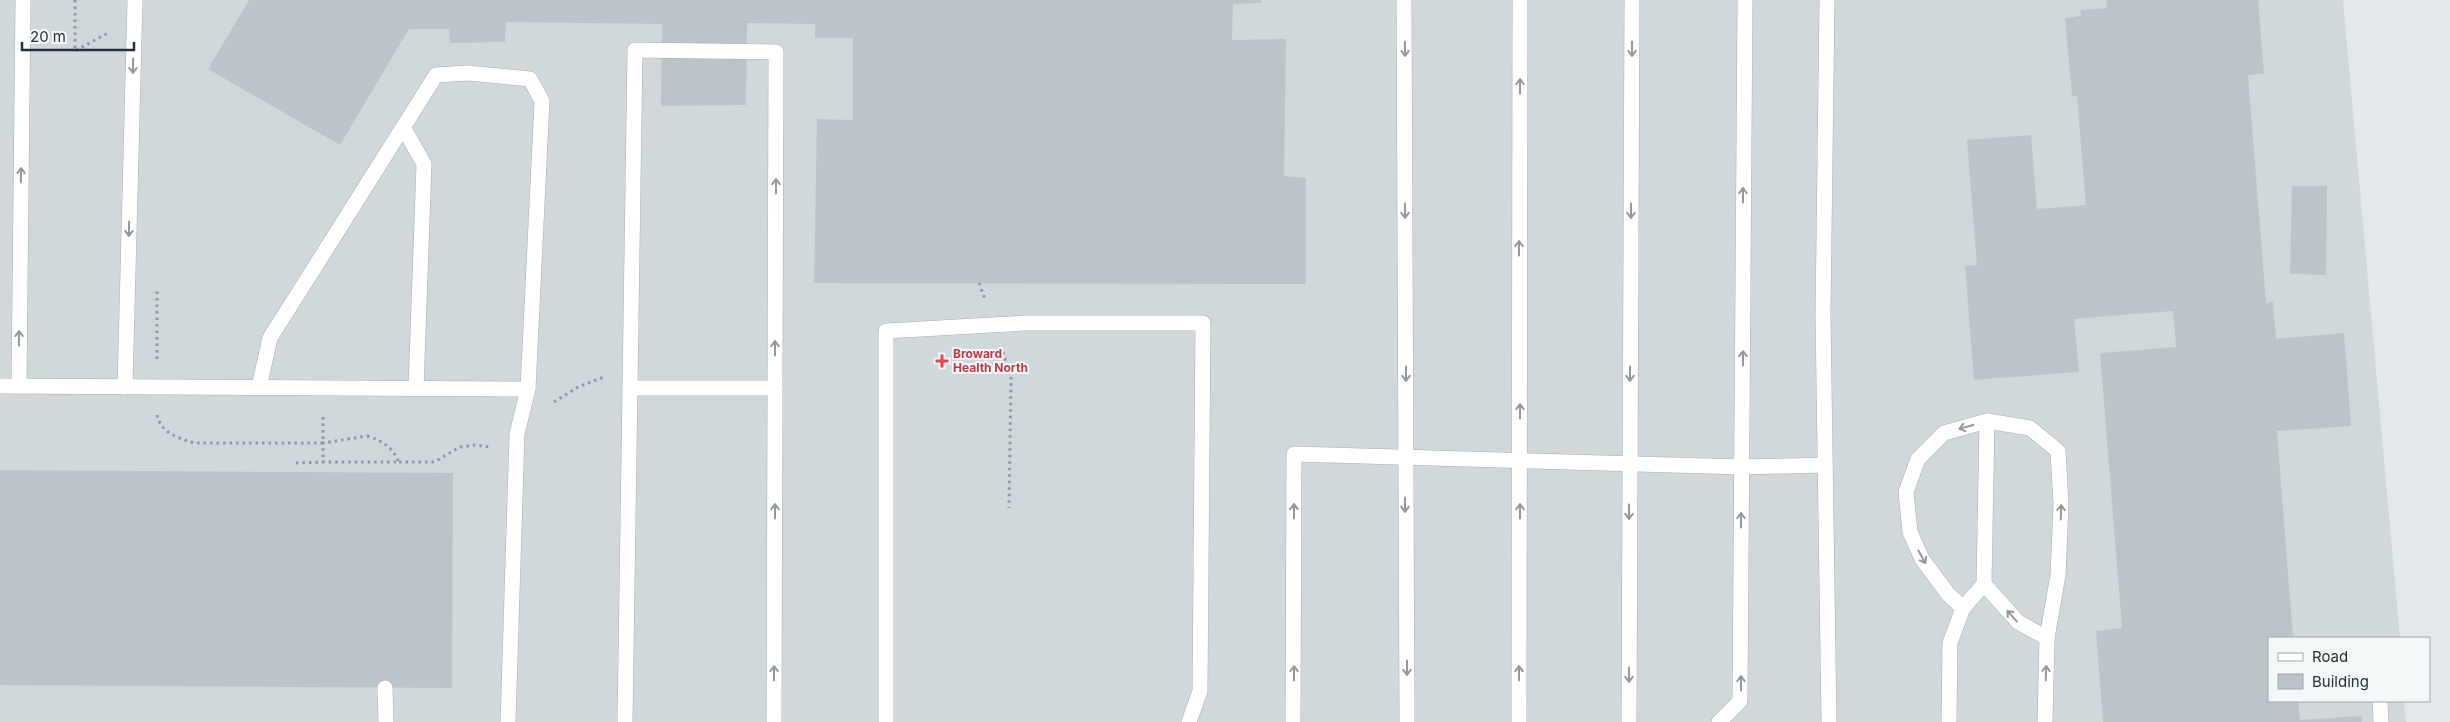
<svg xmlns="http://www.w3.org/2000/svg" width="2450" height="722" font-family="Inter,sans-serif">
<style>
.built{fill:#d1d8db}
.building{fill:#bbc5c9}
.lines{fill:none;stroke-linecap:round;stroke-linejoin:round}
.minor-casing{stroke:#a6aeb3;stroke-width:16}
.path{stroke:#859cac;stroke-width:3;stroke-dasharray:2.5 4;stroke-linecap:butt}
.minor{stroke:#fff;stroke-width:15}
.oneway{stroke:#92989d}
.health-dot{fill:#e0444e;stroke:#f3f7f8;stroke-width:2}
.labels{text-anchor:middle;stroke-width:4;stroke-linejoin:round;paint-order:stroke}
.health-label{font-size:12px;font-weight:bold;fill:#be3a42;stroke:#f3f7f8;text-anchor:start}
</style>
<rect width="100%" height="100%" fill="#e3e9eb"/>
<!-- built -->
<path class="built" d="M0 0H2343L2400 638H2269V701H2404L2406 722H0Z"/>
<!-- building -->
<g class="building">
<path d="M249 0H1261V3L1233 4 1232 40 1286 39 1284 176 1306 178V284L814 283 817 119 853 120V38H815V24L747 23 746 105 661 106 662 24 506 22 505 42 450 43 449 29H409L340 145 208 69Z"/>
<path d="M2106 0H2258L2264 74 2248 75 2266 303 2273 302 2276 339 2344 333 2351 426 2277 431 2293 638H2269V701H2298L2300 720 2362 716V722H2103L2096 631 2122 628 2100 353 2176 347 2173 311 2074 319 2079 372 1974 380 1965 266 1977 265 1967 140 2031 135 2037 209 2086 205 2077 96H2072L2065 18 2081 16 2080 10 2107 8Z"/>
<path d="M2292 186H2327L2326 275 2290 274Z"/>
<path d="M0 470 453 473 452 688 0 685Z"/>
</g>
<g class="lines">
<!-- minor casing -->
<g class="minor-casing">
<g id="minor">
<path d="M1404 0 1407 722"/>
<path d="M1827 0 1823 315 1829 722"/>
<path d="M403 127 424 164 416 389"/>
<path d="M0 386 528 389"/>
<path d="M19 386 23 0"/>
<path d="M125 387 135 0"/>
<path d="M259 387 270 338 436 75 468 73 530 79 542 101 528 389 517 434 508 722"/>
<path d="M630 388H775"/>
<path d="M1984 584 2018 622 2047 638"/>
<path d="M1963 608 1948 594 1922 559 1910 532 1906 492 1918 459 1944 433 1987 421 2030 428 2058 451 2061 505 2058 575 2047 638 2045 722"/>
<path d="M385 688 386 722"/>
<path d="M2380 701 2381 722"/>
<path d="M625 722 635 50 776 52 774 722"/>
<path d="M886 722V331L1026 323H1203L1200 691 1189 722"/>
<path d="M1293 722 1294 454 1742 467 1825 465"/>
<path d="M1519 722 1520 0"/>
<path d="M1629 722 1632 0"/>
<path d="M1719 722 1740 701 1745 0"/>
<path d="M1949 722 1950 643 1963 608 1984 584 1987 421"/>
</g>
</g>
<!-- path -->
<g class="path">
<path d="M75 0V51L108 33"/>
<path d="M979 283 985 299"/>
<path d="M1003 352 1011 378 1009 508"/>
<path d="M157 359V291"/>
<path d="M554 402 578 387 604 377"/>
<path d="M157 415C161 433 178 438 194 443H323V415"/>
<path d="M367 436C383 441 392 447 399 462H323V443Z"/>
<path d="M399 462H434L460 447 475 445 489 447"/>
<path d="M296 463 323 462"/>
</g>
<!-- minor -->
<use href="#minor" class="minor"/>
</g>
<!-- one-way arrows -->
<defs><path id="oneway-shaft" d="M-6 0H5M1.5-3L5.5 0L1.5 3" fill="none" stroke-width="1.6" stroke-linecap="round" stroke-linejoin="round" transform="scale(1.25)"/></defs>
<g class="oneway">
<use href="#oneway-shaft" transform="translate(1405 49) rotate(89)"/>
<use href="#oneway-shaft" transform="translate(1632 49) rotate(90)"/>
<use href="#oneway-shaft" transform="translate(133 66) rotate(91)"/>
<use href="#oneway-shaft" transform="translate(1520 86) rotate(-90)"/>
<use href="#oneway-shaft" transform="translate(21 175) rotate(-89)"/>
<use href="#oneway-shaft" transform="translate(776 186) rotate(-90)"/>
<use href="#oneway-shaft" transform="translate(1743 195) rotate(-90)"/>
<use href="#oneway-shaft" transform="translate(1405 211) rotate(90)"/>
<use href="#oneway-shaft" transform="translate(1631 211) rotate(90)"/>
<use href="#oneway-shaft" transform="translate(129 229) rotate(91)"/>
<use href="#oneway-shaft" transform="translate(1519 248) rotate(-90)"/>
<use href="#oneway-shaft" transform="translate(19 338) rotate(-89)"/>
<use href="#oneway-shaft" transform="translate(775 348) rotate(-90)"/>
<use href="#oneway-shaft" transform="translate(1743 358) rotate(-90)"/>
<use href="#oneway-shaft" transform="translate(1406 374) rotate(90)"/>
<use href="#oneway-shaft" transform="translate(1630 374) rotate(90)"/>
<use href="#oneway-shaft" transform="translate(1520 411) rotate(-90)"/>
<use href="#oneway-shaft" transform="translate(1966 427) rotate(165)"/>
<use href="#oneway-shaft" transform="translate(1405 505) rotate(90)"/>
<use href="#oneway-shaft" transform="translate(775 511) rotate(-90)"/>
<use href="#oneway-shaft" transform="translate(1294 511) rotate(-90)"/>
<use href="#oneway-shaft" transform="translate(1520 511) rotate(-90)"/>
<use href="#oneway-shaft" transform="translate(1629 512) rotate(90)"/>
<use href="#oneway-shaft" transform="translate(2061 512) rotate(-88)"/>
<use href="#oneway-shaft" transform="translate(1741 520) rotate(-90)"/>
<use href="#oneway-shaft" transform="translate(1922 557) rotate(61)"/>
<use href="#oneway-shaft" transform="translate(2012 616) rotate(-132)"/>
<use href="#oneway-shaft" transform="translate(1407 668) rotate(90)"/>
<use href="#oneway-shaft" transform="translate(774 673) rotate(-90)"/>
<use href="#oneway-shaft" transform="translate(1294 673) rotate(-90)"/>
<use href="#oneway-shaft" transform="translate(1519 673) rotate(-90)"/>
<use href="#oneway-shaft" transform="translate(2046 673) rotate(-88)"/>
<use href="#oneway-shaft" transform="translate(1629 675) rotate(90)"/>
<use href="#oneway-shaft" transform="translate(1741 683) rotate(-90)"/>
</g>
<!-- markers -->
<path class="health-dot" d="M939.5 353.5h5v5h5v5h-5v5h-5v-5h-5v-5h5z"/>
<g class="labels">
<!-- health labels -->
<g class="health-label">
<text x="953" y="358">Broward<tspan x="953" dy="14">Health North</tspan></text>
</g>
</g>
<!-- legend -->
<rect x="2268" y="637" width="162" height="65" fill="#f3f7f8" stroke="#a0a7ac"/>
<rect x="2278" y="653" width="25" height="8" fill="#ffffff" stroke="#a0a7ac"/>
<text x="2312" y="662" font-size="15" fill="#24303b">Road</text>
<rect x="2278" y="674" width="25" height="15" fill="#bbc5c9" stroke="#a0a7ac"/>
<text x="2312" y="687" font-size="15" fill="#24303b">Building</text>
<!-- scale -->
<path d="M22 42v8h112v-8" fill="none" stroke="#24303b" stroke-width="2.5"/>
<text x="30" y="42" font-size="15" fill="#24303b" stroke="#f3f7f8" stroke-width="4" paint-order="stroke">20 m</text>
</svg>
